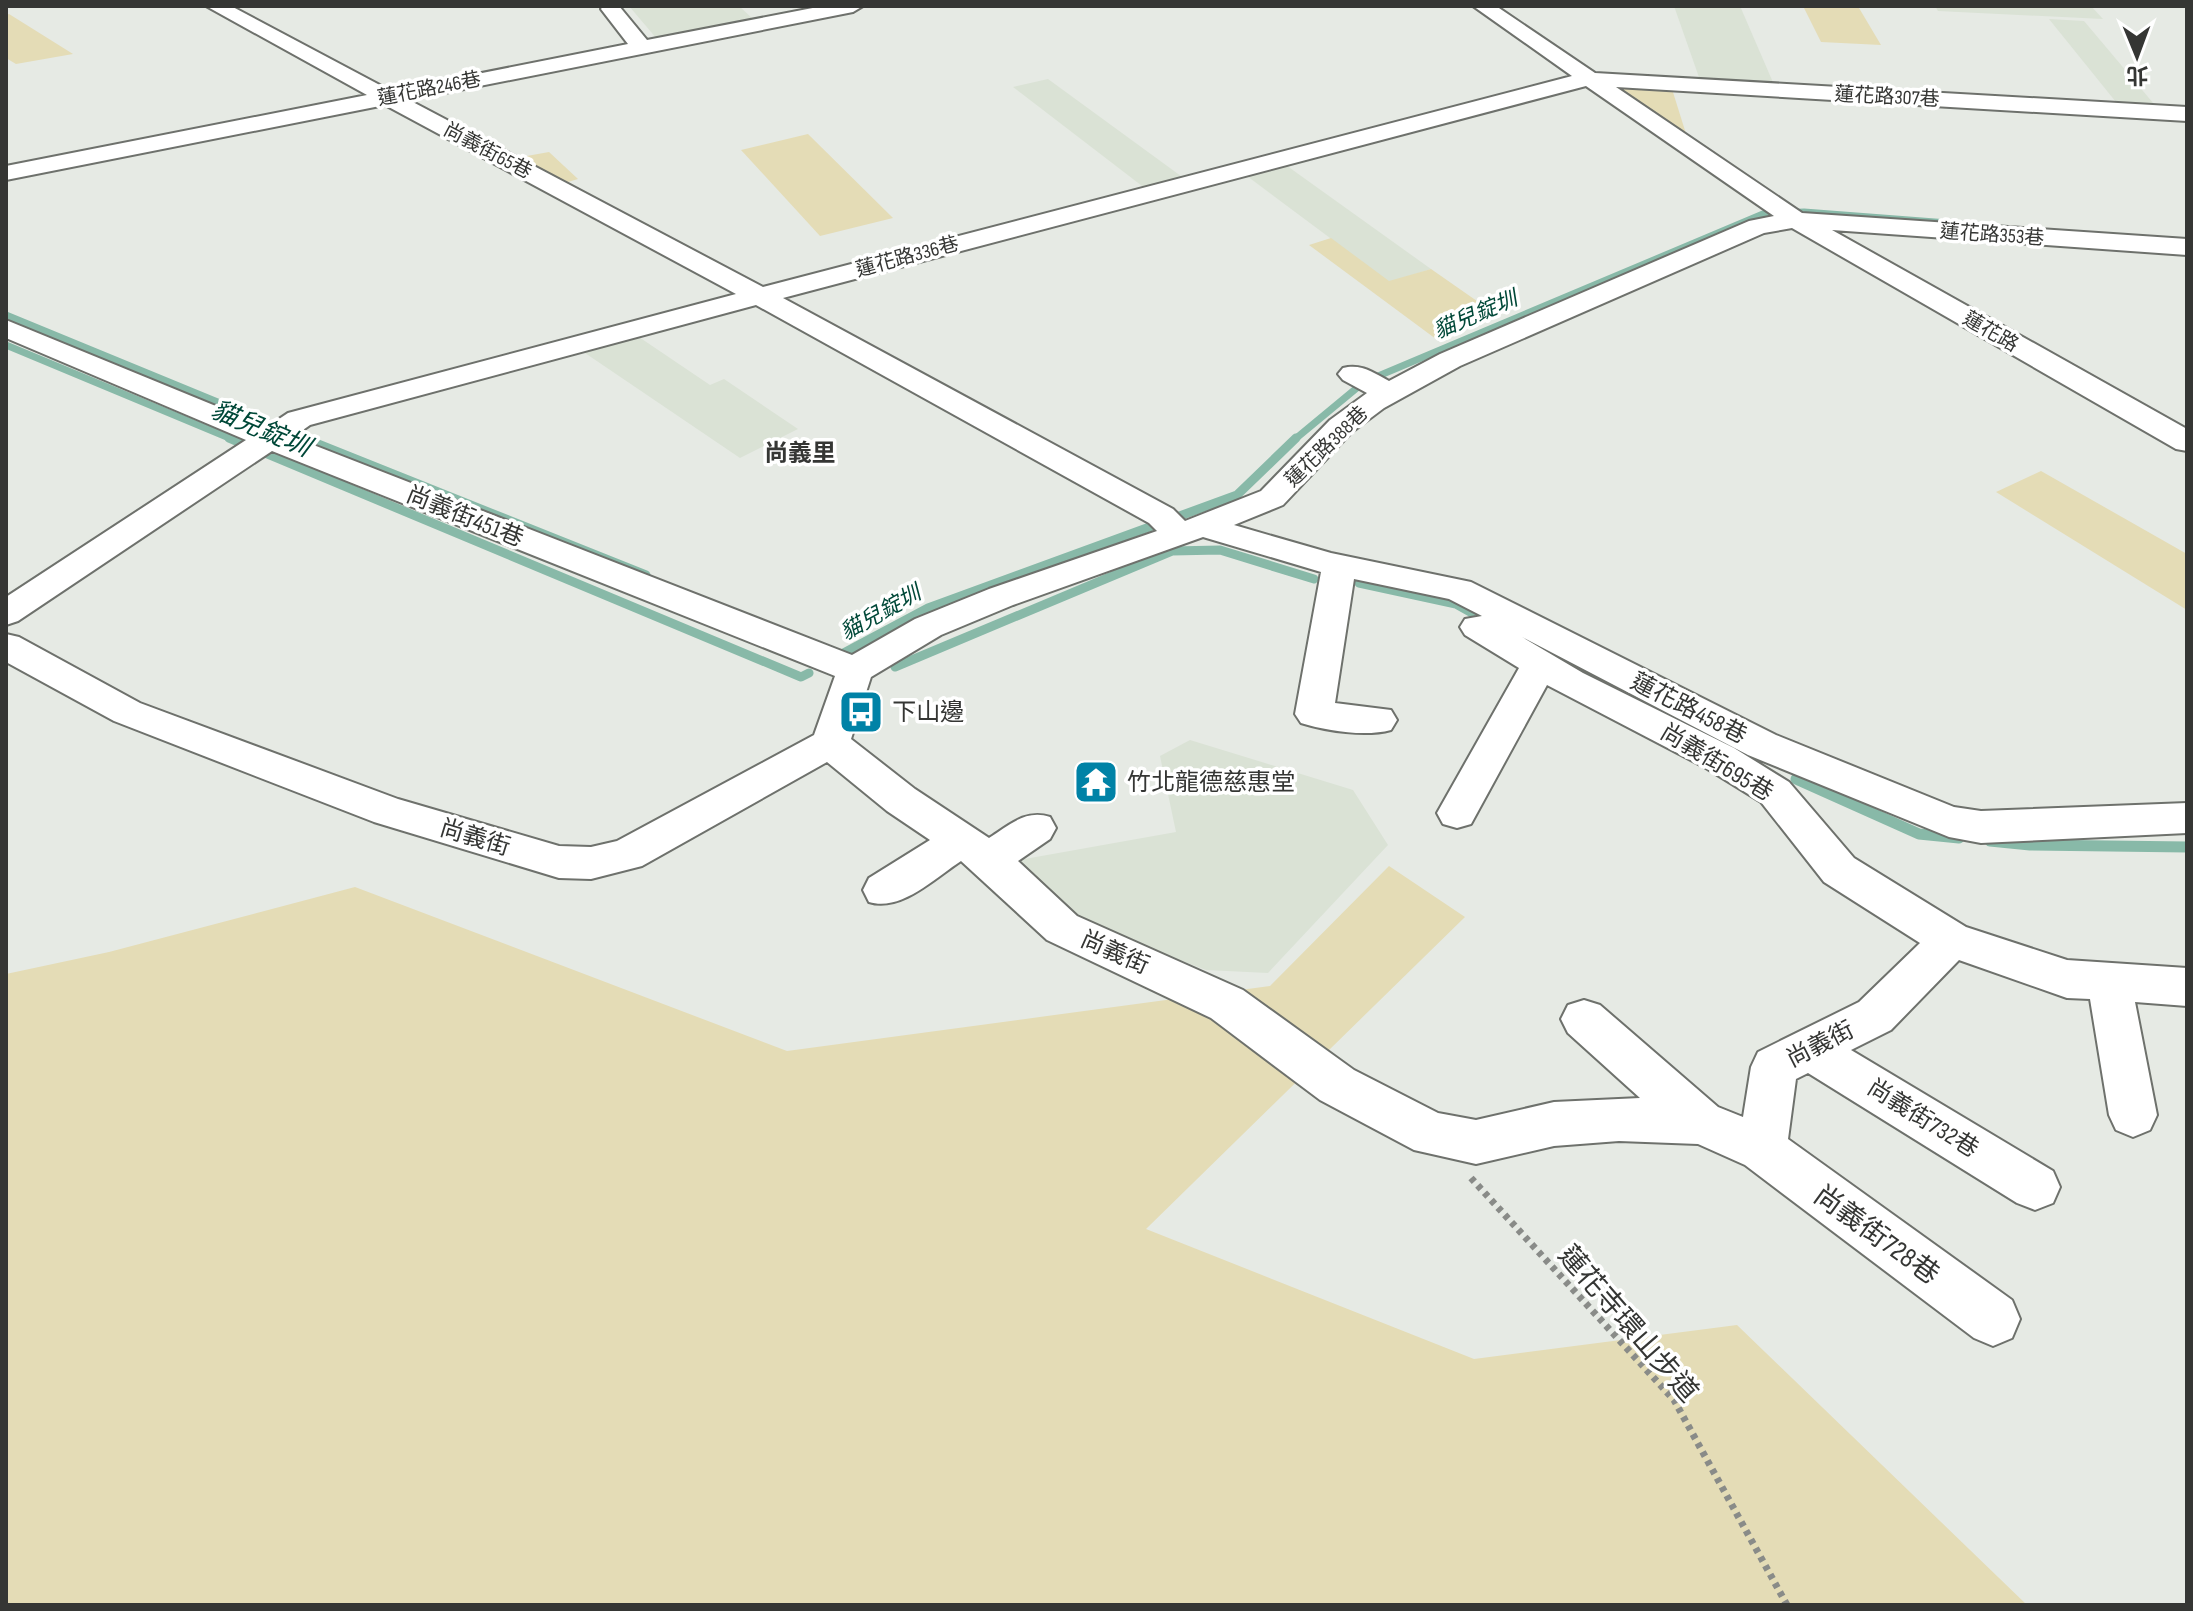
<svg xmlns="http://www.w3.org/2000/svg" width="2193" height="1611" font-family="'Sofia Sans Condensed','Noto Sans TC',sans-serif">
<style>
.built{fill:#dae2d5}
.green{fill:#e4dcb6}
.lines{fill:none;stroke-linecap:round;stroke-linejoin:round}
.stream-far2{stroke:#88b9a8;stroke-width:7}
.stream-far1{stroke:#88b9a8;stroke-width:9}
.stream{stroke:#88b9a8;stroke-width:11}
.minor-casing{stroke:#6e716c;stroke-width:4}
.path{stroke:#898b88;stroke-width:7;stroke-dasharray:5 5;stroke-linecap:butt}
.minor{fill:#fff;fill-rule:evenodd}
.labels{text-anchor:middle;stroke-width:7;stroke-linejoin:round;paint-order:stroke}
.far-street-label{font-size:20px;fill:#353634;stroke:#fff}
.far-water-label{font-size:22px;font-style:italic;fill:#004838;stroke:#fff}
.far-quarter-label{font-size:24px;font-weight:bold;fill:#353634;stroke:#fff}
.street-label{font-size:24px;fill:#353634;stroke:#fff}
.poi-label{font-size:24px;fill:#353634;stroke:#fff;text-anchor:start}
.water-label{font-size:26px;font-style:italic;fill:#004838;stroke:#fff}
.near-street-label{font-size:28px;fill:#353634;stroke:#fff}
</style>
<rect width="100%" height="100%" fill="#e6eae4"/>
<!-- built -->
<g class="built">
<path d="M629 6H739L754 20 657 39Z"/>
<path d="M1674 6H1740L1775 87 1701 83Z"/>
<path d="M1935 6H2091L2103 19 1938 11Z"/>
<path d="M2049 19 2084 21 2159 110 2120 107Z"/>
<path d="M1048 79 1185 179 1146 189 1013 87Z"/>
<path d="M1283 163 1431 269 1389 282 1243 173Z"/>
<path d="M633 333 710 385 724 379 798 429 740 458 585 353Z"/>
<path d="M1190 740 1353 790 1388 845 1268 973 1206 970 1079 922 1019 860 1176 832 1160 756Z"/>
</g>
<!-- green -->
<g class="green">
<path d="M1803 6 1859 8 1881 45 1821 42Z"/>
<path d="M9 14 73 54 16 64 6 58V15Z"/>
<path d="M1608 85 1672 89 1687 137Z"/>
<path d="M808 134 893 218 820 236 741 150Z"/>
<path d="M549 152 578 179 558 185 510 159Z"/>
<path d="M1331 238 1389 281 1431 269 1497 315 1436 339 1309 245Z"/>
<path d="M2041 471 2187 554V610L1996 492Z"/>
<path d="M1389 866 1465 917 1146 1229 1474 1359 1737 1325 2027 1605H6V974L109 952 355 887 787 1051 1270 986Z"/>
</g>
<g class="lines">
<!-- stream-far2 -->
<g class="stream-far2">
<path d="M6 315 276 426"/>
<path d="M6 345 234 440"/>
<path d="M288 432 308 440"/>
<path d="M1294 440 1364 382 1763 214 1804 212 1987 226"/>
</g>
<!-- stream-far1 -->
<g class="stream-far1">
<path d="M229 438 801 677 809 673"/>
<path d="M303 438 646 575"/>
<path d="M1359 583 1456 604 1490 623"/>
<path d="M838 656 928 608 1237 495 1296 438"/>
<path d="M1568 665 1607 685"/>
<path d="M895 667 1172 551 1220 550 1314 579"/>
</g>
<!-- stream -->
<g class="stream">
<path d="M1796 779 1919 834 1959 838"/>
<path d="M1990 841 2030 845 2187 847"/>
</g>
<!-- minor casing -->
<g class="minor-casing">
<path id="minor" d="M206 6H231L391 91 628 44 601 9 603 6H619L647 40 823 6H863L853 12 409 100 763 287 1572 76 1473 6H1496L1595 73 2187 107V121L1616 87 1802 213 2187 239V255L1832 230 2187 429V451L2176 449 1792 228 1764 233 1460 366 1384 408 1352 432 1283 505 1234 525 1331 553 1471 582 1776 735 1954 807 1981 811 2187 803V833L1981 843 1949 837 1748 755 1522 637 1583 673 1734 748 1789 782 1854 858 1966 927 2067 960 2187 968V1006L2135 1002 2157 1115 2150 1130 2133 1137 2116 1130 2109 1115 2090 999 2067 998 1959 960 1891 1030 1851 1050 2053 1171 2060 1187 2053 1203 2035 1210 2017 1203 1808 1073 1796 1079 1788 1139 2012 1300 2020 1319 2012 1338 1993 1346 1974 1338 1745 1165 1698 1144 1619 1141 1554 1146 1476 1164 1414 1150 1320 1100 1211 1018 1047 940 961 861C935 878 901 912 869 902L863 890 869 878 930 840 887 811 827 762 642 866 591 879 559 878 374 822 114 721 6 662V634L19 637 140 703 398 799 559 846 591 847 617 841 814 735 835 676 272 451 18 621 6 625V597L246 440 6 338V320L267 427 288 413 736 294 385 105 6 180V166L367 95ZM1586 86 1774 216 1749 221 1440 354 1389 381C1374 373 1361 363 1343 368L1338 374 1343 380 1367 393 1330 420 1261 491 1185 521 1173 509 783 298ZM756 305 1149 523 1157 531 989 589 915 619 852 655 293 437 310 425ZM1203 537 1321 572 1295 714 1301 723C1327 731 1365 737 1391 730L1397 720 1391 710 1335 703 1354 579 1449 599 1482 616 1465 619 1460 627 1465 635 1519 668 1437 813 1443 824 1457 828 1471 824 1547 685 1706 768 1761 802 1824 882 1920 943 1859 1002 1758 1052 1751 1067 1743 1117 1718 1107 1600 1005 1584 1000 1568 1005 1561 1019 1568 1033 1640 1098 1554 1102 1476 1120 1438 1113 1354 1070 1243 990 1077 916 1018 861 1050 839 1056 828 1050 817C1026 809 1009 825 989 838L915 789 851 739 871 677 941 635 1013 605Z"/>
</g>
<!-- path -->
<path class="path" d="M1471 1178 1674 1400 1787 1605"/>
<!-- minor -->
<use href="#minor" class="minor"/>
</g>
<!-- icons -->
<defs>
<g id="bus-square" transform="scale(2.3)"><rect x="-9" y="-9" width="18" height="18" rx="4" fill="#0082a6" stroke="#fff"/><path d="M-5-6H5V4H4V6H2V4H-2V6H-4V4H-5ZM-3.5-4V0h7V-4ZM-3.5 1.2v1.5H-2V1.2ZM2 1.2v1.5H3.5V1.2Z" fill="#fff"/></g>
<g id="temple-square" transform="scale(2.3)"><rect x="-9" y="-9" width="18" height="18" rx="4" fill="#0082a6" stroke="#fff"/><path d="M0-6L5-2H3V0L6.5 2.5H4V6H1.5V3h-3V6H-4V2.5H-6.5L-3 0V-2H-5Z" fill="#fff"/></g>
</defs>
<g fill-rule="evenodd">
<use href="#bus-square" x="861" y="712"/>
<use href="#temple-square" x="1096" y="782"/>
</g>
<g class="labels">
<!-- far-street labels -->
<g class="far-street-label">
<text transform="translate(429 88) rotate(-11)" y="7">蓮花路246巷</text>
<text transform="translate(1887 96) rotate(3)" y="7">蓮花路307巷</text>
<text transform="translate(488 150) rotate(28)" y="7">尚義街65巷</text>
<text transform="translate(1992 234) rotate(4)" y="7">蓮花路353巷</text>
<text transform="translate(907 256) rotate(-15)" y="7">蓮花路336巷</text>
<text transform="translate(1991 331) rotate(30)" y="7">蓮花路</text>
<text transform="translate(1326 446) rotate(-44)" y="7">蓮花路388巷</text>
</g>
<!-- far-water labels -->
<g class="far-water-label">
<text transform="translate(1475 314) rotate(-23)" y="8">貓兒錠圳</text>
<text transform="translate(880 612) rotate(-29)" y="8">貓兒錠圳</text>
</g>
<!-- far-quarter labels -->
<g class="far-quarter-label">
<text x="800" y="461">尚義里</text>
</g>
<!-- street labels -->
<g class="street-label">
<text transform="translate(465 516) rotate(22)" y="8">尚義街451巷</text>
<text transform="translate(1689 708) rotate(27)" y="8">蓮花路458巷</text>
<text transform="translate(1717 762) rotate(31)" y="8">尚義街695巷</text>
<text transform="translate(475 837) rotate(17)" y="8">尚義街</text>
<text transform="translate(1115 952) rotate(24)" y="8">尚義街</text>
<text transform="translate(1820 1044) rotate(-27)" y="8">尚義街</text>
<text transform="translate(1923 1118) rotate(32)" y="8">尚義街732巷</text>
</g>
<!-- poi labels -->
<g class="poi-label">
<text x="892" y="720">下山邊</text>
<text x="1127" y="790">竹北龍德慈惠堂</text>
</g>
<!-- water labels -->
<g class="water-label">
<text transform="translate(261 428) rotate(23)" y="9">貓兒錠圳</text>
</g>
<!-- near-street labels -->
<g class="near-street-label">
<text transform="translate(1877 1234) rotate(36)" y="10">尚義街728巷</text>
<text transform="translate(1629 1323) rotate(49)" y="10">蓮花寺環山步道</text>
</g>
</g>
<!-- border -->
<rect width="2193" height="1611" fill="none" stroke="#353634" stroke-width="16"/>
<!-- north arrow -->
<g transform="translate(2137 56) rotate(179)" stroke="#ffffff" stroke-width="6" paint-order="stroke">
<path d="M0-6L14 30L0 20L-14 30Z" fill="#353634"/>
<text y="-12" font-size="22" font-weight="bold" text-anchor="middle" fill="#353634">北</text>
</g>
</svg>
